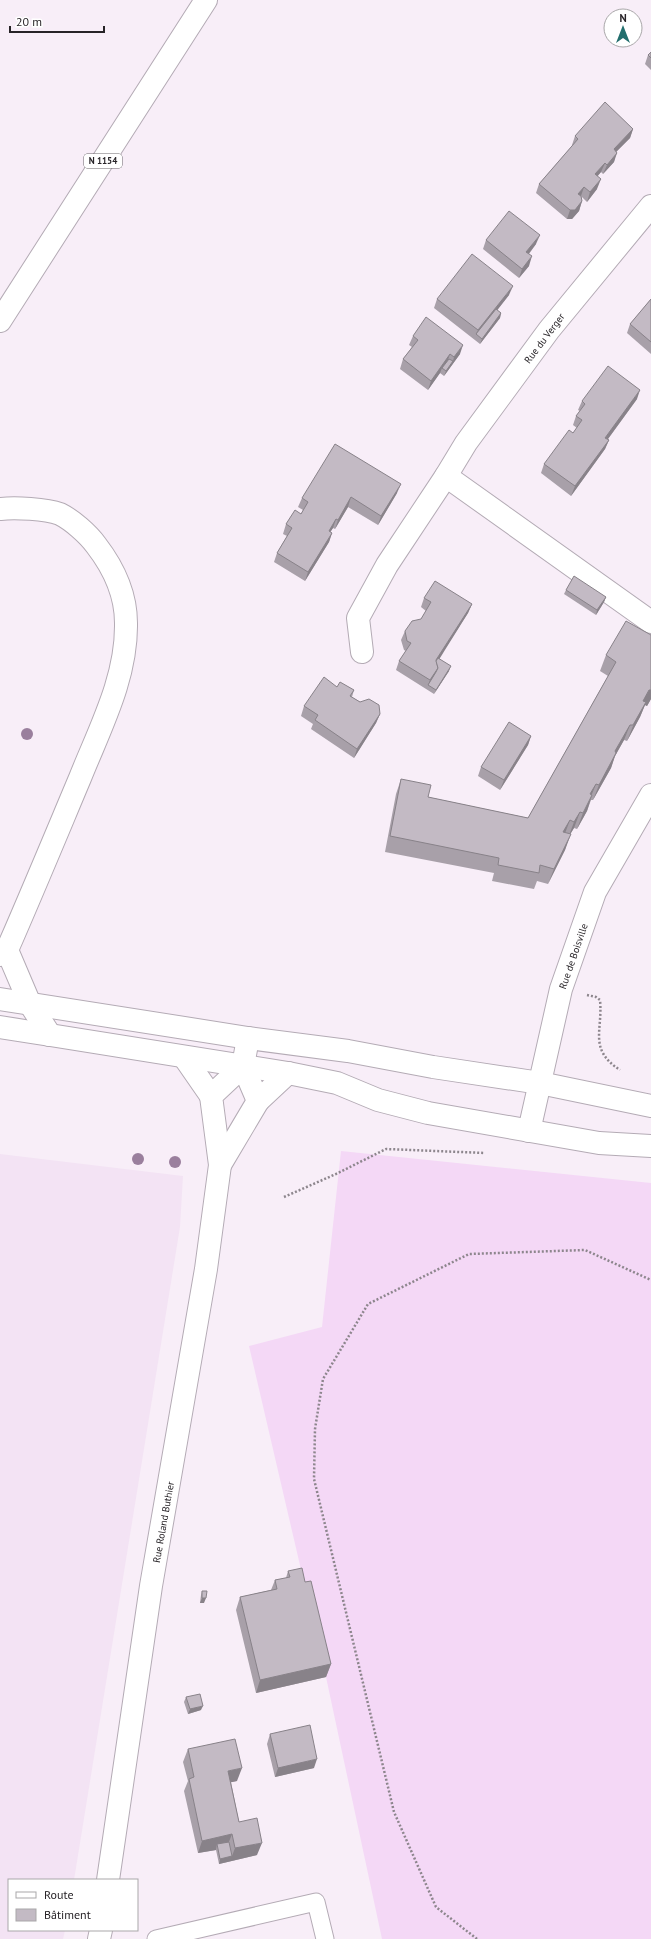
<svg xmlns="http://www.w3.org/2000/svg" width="651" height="1939" font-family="'PT Sans',sans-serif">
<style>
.built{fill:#f3e3f4}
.pitch{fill:#f4d8f6}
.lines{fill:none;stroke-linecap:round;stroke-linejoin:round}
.service-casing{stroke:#b4abb5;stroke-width:19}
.minor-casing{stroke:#b4abb5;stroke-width:24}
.secondary-casing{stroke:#b4abb5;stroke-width:24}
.primary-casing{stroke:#b4abb5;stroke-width:24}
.path{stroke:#8d868d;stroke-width:2.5;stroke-dasharray:2 2;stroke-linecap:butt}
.service{stroke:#fff;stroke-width:17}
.minor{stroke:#fff;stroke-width:22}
.secondary{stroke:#fff;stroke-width:22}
.primary{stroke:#fff;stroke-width:22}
.tree{fill:#9a7f9d}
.wall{fill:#a8a0a9}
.shaded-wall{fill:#888289}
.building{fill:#c3bac4;stroke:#888289}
.labels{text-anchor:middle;stroke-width:3.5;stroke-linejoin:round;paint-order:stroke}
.shield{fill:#fff;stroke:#686568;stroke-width:1}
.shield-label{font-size:9px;font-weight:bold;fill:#272327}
.street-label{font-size:10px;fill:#272327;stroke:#fff}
</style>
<rect width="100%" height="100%" fill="#f8eef8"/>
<!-- built -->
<path class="built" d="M0 1154 183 1176 180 1227 74 1880H9V1930H65L63 1939H0Z"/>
<!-- pitch -->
<path class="pitch" d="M341 1151 651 1183V1939H382L326 1677 249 1346 322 1327Z"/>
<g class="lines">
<!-- service casing -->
<g class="service-casing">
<path id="service" d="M156 1939 316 1902 325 1939"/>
</g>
<!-- minor casing -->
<g class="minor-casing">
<g id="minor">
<path d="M446 476 651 622"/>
<path d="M362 652 358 618 387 565 446 476 466 443 549 330 651 206"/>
<path d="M184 1057 211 1096"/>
<path d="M258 1101 288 1073"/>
<path d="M529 1131 561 989 595 892 651 795"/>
<path d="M220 1165 258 1101 243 1066 248 1038"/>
<path d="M108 1880 151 1586 206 1269 220 1165 211 1096 243 1066"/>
<path d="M99 1939 101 1930"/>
</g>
</g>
<!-- secondary casing -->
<g class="secondary-casing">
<g id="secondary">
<path d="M0 999 248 1038 348 1051 433 1067 540 1083 651 1106"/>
<path d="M50 1035 288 1073 337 1083 378 1100 428 1113 599 1143 651 1146"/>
</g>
</g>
<!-- primary casing -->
<g class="primary-casing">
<g id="primary">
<path d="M0 321 206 0"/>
<path d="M0 509C15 507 46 509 60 514 72 520 88 534 96 545 113 567 126 594 126 623 127 678 100 728 80 778 56 835 32 893 7 950L0 955"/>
<path d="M7 950 30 1004 50 1035"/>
<path d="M0 1027 50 1035"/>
</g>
</g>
<!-- path -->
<g class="path">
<path d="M587 995 596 997 600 1000C603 1031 588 1049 620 1070"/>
<path d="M284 1197 336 1174 386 1149 485 1153"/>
<path d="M477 1939 436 1907 394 1812 314 1479 315 1429 323 1379 368 1304 469 1254 585 1250 651 1280"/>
</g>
<!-- service -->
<use href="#service" class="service"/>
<!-- minor -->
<use href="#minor" class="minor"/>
<!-- secondary -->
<use href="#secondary" class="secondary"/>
<!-- primary -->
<use href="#primary" class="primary"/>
</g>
<!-- trees -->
<g class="tree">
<circle cx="27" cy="734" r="6"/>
<circle cx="138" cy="1159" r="6"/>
<circle cx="175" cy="1162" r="6"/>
</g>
<!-- wall -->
<g class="wall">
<path d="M651 52V70L645 64 648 55Z"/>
<path d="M633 129 630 138 616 152 614 162 603 174 601 172 597 177V189L587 202 581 196 582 201 579 211 572 219H567L536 193 539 184 572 146V145L575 136Z"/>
<path d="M486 240 536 244 529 254V266L519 278 483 249Z"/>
<path d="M509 295 497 310 501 313 500 318 480 344 434 308 437 299Z"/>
<path d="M651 299V354L627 333 630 324Z"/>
<path d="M413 336 460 354 444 376 440 373 428 390 400 369 403 359 412 347 409 345Z"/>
<path d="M637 399 608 439 609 440 605 449 571 496 541 473 544 464 573 433 577 428 573 425 576 416 580 411 578 410 582 401Z"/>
<path d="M397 493 378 525 348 507 335 529 333 528 330 532 332 533 329 542 305 581 274 562 277 553 287 536 283 534 286 524 301 514 303 510 298 507 302 498Z"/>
<path d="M566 590 606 597 604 602 596 615 564 594Z"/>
<path d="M424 598 472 604 468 613 439 658 449 671 434 694 396 670 399 661 406 651 404 650 401 640 405 631 421 619 426 611 421 607Z"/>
<path d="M651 635V699L647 706 645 705 640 717 627 741 624 740 615 756 611 768 593 800H591L587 811 577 829 574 828 570 834 565 850 548 884 537 881 534 889 492 881 494 873 385 852 396 794 401 779 428 797 528 818 608 676 600 671 606 655Z"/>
<path d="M337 687 354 690 352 697 380 714 376 723 354 758 311 729 313 724 301 716 304 706Z"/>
<path d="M531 736 528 745 500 790 478 776 481 767Z"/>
<path d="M288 1571 305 1582 331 1664 326 1677 256 1693 236 1610 240 1597 271 1590 275 1580 286 1578Z"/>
<path d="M202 1591 204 1603H200L201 1595Z"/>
<path d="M186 1697 201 1710 188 1714 184 1702Z"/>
<path d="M270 1734 314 1768 275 1777 267 1744Z"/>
<path d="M188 1749 237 1781 231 1782 239 1822 257 1855 219 1864 216 1850 198 1853 184 1791 188 1781 183 1762Z"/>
</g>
<!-- shaded-wall -->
<g class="shaded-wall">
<path d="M633 129 630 138 610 158 614 149Z"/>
<path d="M617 153 614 162 603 174 607 165Z"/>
<path d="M605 163 601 172 591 183 595 174Z"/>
<path d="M601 179 597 189 587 202 590 192Z"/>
<path d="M584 187 581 196 578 194Z"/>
<path d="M582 201 579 211 572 219H567L570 210Z"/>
<path d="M540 235 536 244 523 261 526 252Z"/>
<path d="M532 256 529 266 519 278 522 269Z"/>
<path d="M513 286 509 295 478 335 476 334 478 330Z"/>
<path d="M501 313 500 318 480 344 482 339Z"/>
<path d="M463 345 460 354 444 376 446 371 453 361 454 357Z"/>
<path d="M450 354 447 363 442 368 440 373 428 390 431 381Z"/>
<path d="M640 390 637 399 602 447 605 438Z"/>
<path d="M609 440 605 449 571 496 575 486Z"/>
<path d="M401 484 397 493 378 525 381 516Z"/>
<path d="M351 497 348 507 335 529 338 520Z"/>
<path d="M336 519 333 528 325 540 329 531Z"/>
<path d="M332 533 329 542 305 581 308 572Z"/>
<path d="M606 597 604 602 596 615 597 610Z"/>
<path d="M472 604 468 613 435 666 436 660Z"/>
<path d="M451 666 449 671 434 694 436 690Z"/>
<path d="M438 668 434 677 428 685 430 680Z"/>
<path d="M649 690H651V699L647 706 645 705 640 717 627 741 643 701Z"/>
<path d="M380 714 376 723 354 758 357 749Z"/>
<path d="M630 725 624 740 615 756 611 768 593 800 599 785 615 751Z"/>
<path d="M531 736 528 745 500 790 504 780Z"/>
<path d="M596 784 590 799V794Z"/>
<path d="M592 795 587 811 577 829 583 813Z"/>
<path d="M580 812 574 828 568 838 574 822Z"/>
<path d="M570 820 564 836 563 832Z"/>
<path d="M571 834 565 850 548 884 554 869Z"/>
<path d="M202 1598H206L204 1603H200Z"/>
<path d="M331 1664 326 1677 256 1693 260 1680Z"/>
<path d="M203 1706 201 1710 188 1714 190 1709Z"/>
<path d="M317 1759 314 1768 275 1777 278 1768Z"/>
<path d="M242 1768 237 1781 223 1784 228 1771Z"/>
<path d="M232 1834 227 1847 217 1844 216 1850 198 1853 202 1841Z"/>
<path d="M262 1843 257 1855 219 1864 220 1859 232 1856 235 1848Z"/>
</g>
<!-- building -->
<g class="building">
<path d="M651 52V58L648 55Z"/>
<path d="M605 102 633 129 614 149 617 153 607 165 605 163 595 174 601 179 590 192 584 187 578 194 581 196 582 201 575 210H570L539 184 578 139 575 136Z"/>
<path d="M509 211 540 235 526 252 532 256 522 269 486 240Z"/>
<path d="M472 254 513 286 478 330 437 299Z"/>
<path d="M651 299V342L630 324Z"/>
<path d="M496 309 501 313 482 339 476 334Z"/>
<path d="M426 317 463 345 454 357 450 354 431 381 403 359 418 340 413 336Z"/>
<path d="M449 359 453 361 446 371 442 368Z"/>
<path d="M608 366 640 390 605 438 609 440 575 486 544 464 569 430 573 433 582 420 576 416 585 404 582 401Z"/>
<path d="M335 444 401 484 381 516 351 497 338 520 336 519 329 531 332 533 308 572 277 553 292 528 286 524 295 510 301 514 308 502 302 498Z"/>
<path d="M574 576 606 597 597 610 566 590Z"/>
<path d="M435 581 472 604 436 660 438 668 430 680 399 661 411 643 407 641 405 631 412 621 421 619 431 602 424 598Z"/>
<path d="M626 621 651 635V690H649L643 701 646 702 633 725H630L615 751 616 753 599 785 596 784 590 794 592 795 583 813 580 812 574 822 570 820 563 832 571 834 554 869 540 865 539 873 498 865 499 858 390 836 401 779 431 785 428 797 528 818 616 662 606 655Z"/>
<path d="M438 658 451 666 436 690 428 685 436 672 438 668 436 661Z"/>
<path d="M324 677 337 687 340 682 354 690 350 696 360 702 369 699 379 705 380 714 357 749 315 720 318 715 304 706Z"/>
<path d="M509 722 531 736 504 780 481 767Z"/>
<path d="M302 1568 305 1582 311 1581 331 1664 260 1680 240 1597 277 1589 275 1580 290 1577 288 1571Z"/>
<path d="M202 1591H207L206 1598H202Z"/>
<path d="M200 1694 203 1706 190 1709 186 1697Z"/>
<path d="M310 1725 317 1759 278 1768 270 1734Z"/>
<path d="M235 1739 242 1768 228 1771 239 1822 257 1818 262 1843 235 1848 232 1834 202 1841 189 1779 194 1777 188 1749Z"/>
<path d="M229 1842 232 1856 220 1859 217 1844Z"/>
</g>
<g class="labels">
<!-- shield labels -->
<rect class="shield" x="84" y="154" width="38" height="14" rx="3"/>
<g class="shield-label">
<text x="103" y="164">N 1154</text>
</g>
<!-- street labels -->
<g class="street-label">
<text transform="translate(544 338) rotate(-53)" y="4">Rue du Verger</text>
<text transform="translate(573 956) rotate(-71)" y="4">Rue de Boisville</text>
<text transform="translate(163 1522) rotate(-80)" y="4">Rue Roland Buthier</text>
</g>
</g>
<!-- legend -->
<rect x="8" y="1879" width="130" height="52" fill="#ffffff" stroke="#a9a7a9"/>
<rect x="16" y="1892" width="20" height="6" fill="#ffffff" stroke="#a9a7a9"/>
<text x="44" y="1899" font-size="12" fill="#272327">Route</text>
<rect x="16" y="1909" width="20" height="12" fill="#c3bac4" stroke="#a9a7a9"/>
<text x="44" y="1919" font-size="12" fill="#272327">Bâtiment</text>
<!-- north arrow -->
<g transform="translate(623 28)"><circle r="19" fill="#ffffff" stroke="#a9a7a9"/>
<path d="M0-3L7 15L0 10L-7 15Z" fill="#226e6d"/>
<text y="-6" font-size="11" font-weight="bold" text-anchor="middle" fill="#272327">N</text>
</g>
<!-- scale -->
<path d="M10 26v6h94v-6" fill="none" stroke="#272327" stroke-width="2"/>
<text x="16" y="26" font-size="12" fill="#272327" stroke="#ffffff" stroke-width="3" paint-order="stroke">20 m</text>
</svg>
